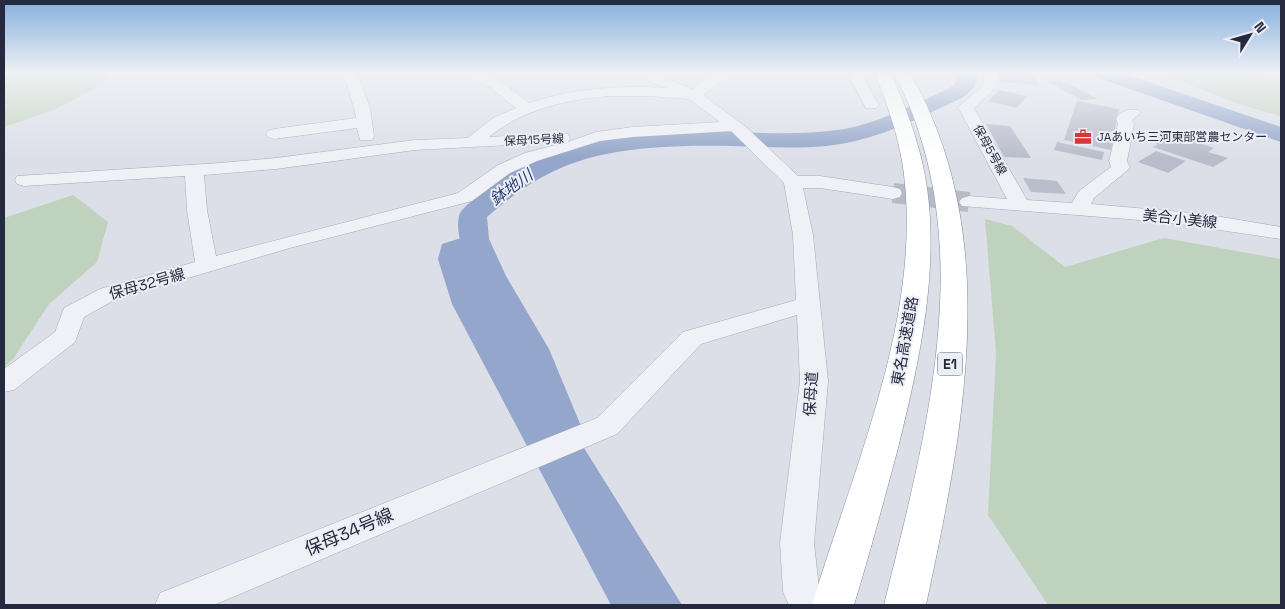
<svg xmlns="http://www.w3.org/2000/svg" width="1285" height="609" font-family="'Space Grotesk','Noto Sans JP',sans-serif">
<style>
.green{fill:#bfd2bd}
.water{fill:#94a6cb}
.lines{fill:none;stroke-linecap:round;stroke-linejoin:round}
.river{fill:#94a6cb;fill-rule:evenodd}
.building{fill:#b9bdcb}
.minor-tunnel{stroke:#b7bbc6;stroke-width:20;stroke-dasharray:20 10;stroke-linecap:butt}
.minor-casing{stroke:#a5a9b5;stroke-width:1}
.highway-casing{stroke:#83899f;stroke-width:1}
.minor{fill:#eff1f6;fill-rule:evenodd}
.highway{fill:#fff;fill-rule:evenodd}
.labels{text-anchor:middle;stroke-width:4;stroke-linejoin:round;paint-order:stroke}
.far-poi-label{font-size:12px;fill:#252a3f;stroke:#eceef5;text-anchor:start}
.far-street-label{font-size:12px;fill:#252a3f;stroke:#eceef5}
.shield{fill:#eceef5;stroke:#616576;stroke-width:1}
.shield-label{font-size:14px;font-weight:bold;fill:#252a3f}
.street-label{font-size:15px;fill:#252a3f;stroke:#eceef5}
.water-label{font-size:16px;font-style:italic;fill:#2c4176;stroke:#eceef5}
.near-street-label{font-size:18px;fill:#252a3f;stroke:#eceef5}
</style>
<rect width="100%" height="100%" fill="#dcdfe8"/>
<!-- green -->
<g class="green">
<path d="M4 73H111L98 87 56 109 4 127Z"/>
<path d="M1159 73H1247L1273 80H1281V116L1241 105Z"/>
<path d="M73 195 108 222 97 262 49 304 13 359 4 367V218Z"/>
<path d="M985 219 1012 226 1065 267 1164 238 1281 259V605H1048L988 515 996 353Z"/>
</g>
<!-- water -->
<path class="water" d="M480 232 491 299 682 605H611L452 304 438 259 442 244Z"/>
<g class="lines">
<!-- river -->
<g class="river">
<path d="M955 73H975L977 79C973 96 955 101 940 108 904 126 866 142 826 146 794 149 762 147 731 146 689 145 647 146 606 154 557 164 524 185 487 217L489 239 506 276 549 349 581 426 575 437 560 441 545 437 539 426C531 400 524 372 512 347 497 316 451 251 459 216 461 207 481 194 489 188 555 135 650 130 731 132 766 133 802 135 837 130 876 125 914 104 950 88 956 83 958 81 955 73Z"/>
<path d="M1093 73H1122L1281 127V142L1096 77Z"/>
</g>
</g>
<!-- building -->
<g class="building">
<path d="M998 73H1033L1038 85 1000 82Z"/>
<path d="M1061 80 1098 99 1082 100 1046 81Z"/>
<path d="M999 90 1027 96 1017 108 988 101Z"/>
<path d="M1077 101 1119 109 1111 150 1064 140Z"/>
<path d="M986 124 1010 126 1031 158 1004 157Z"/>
<path d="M1171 134 1214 148 1208 152 1228 158 1213 167 1153 147 1158 144 1147 141 1157 135 1165 137Z"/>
<path d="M1057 142 1104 152 1102 160 1054 150Z"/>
<path d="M1156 151 1186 161 1168 173 1138 162Z"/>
<path d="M1023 178 1057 181 1066 194 1031 192Z"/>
</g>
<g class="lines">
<!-- minor-tunnel -->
<path class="minor-tunnel" d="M893 193 969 202"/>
<!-- minor casing -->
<g class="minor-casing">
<g id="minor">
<path d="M343 73H357L370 108 374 136 372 140H360L357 128 274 139 268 137 266 134 268 131 274 129 356 118 354 108Z"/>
<path d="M462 73C495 73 504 84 529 103 574 88 620 85 667 88L636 76 634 73H654L692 89 716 73H733L703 95 747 128 798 176H820L893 187 900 189 902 193 900 197 893 199 820 188H803L813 235 828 381 814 543 819 589 826 605H789L783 592 780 543 800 381 797 315 701 344 617 434 214 605H155L160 593 597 418 683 332 796 300 793 235 784 183 731 131 633 137 600 141 537 161 510 173 472 201 290 248 116 299 84 317 75 342 14 390 4 392V369L55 332 64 308 100 289 195 262 187 210 185 176 24 186 17 184 15 180 17 176 220 163 276 158 415 140 467 138 493 118 516 108 490 87 464 76ZM608 96H650L689 99 720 122 633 127 596 132 568 142 570 138 568 134 562 133 489 137C523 109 565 100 608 96ZM567 142 525 153 498 165 458 193 216 256 207 210 204 175 276 169 415 150Z"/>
<path d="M847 73H861L879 105 876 108H866Z"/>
<path d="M984 73H998L997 87 974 108 1027 200 1072 203 1079 191 1111 167 1109 161 1118 124 1116 118C1121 111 1130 108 1138 110L1141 113 1132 120 1134 124 1127 161 1130 168 1094 198 1091 204 1204 214 1281 227V239L1165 222 962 206 959 202 962 198 969 196 1007 199 958 107 983 86Z"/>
</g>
</g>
<!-- highway casing -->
<g class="highway-casing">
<g id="highway">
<path d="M875 73H891C904 104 916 133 923 166 943 257 920 359 898 448 884 500 870 553 854 605H812C853 468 924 313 903 167 898 134 887 104 875 73Z"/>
<path d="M894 73H910C1004 237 963 431 926 605H884C926 433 982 241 894 73Z"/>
</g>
</g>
<!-- minor -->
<use href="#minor" class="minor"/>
<!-- highway -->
<use href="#highway" class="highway"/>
</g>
<!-- sky -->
<linearGradient id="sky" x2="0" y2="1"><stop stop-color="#86aedc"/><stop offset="0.46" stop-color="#eff1f5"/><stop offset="1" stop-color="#eff1f5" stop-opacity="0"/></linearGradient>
<rect width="1285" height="158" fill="url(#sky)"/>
<!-- icons -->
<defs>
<g id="office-bare" transform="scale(1.35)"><path d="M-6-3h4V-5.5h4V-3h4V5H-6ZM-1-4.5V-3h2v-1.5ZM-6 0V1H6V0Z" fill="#d93635" stroke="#eceef5" stroke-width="2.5" paint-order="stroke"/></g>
</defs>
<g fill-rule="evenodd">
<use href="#office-bare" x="1083" y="137"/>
</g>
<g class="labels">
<!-- far-poi labels -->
<g class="far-poi-label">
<text x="1097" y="141">JAあいち三河東部営農センター</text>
</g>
<!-- far-street labels -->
<g class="far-street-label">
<text transform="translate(534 140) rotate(-3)" y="4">保母15号線</text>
<text transform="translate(990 150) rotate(61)" y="4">保母5号線</text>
</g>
<!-- shield labels -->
<rect class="shield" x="937.5" y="352.5" width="25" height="23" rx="4"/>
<g class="shield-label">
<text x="950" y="369">E1</text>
</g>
<!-- street labels -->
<g class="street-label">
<text transform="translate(1180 219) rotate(6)" y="5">美合小美線</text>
<text transform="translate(147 284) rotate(-16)" y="5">保母32号線</text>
<text transform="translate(905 341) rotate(-80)" y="5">東名高速道路</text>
<text transform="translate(811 394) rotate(-87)" y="5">保母道</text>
</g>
<!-- water labels -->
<g class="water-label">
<text transform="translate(511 187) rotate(-36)" y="6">鉢地川</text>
</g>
<!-- near-street labels -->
<g class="near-street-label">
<text transform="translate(349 532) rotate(-23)" y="6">保母34号線</text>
</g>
</g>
<!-- border -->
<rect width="1285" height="609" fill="none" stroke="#252a3f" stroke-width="10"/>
<!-- north arrow -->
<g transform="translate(1250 35) rotate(53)" stroke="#eceef5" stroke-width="4" paint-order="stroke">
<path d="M0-4L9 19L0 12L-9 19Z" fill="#252a3f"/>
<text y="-8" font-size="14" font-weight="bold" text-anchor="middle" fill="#252a3f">N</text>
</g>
</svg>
